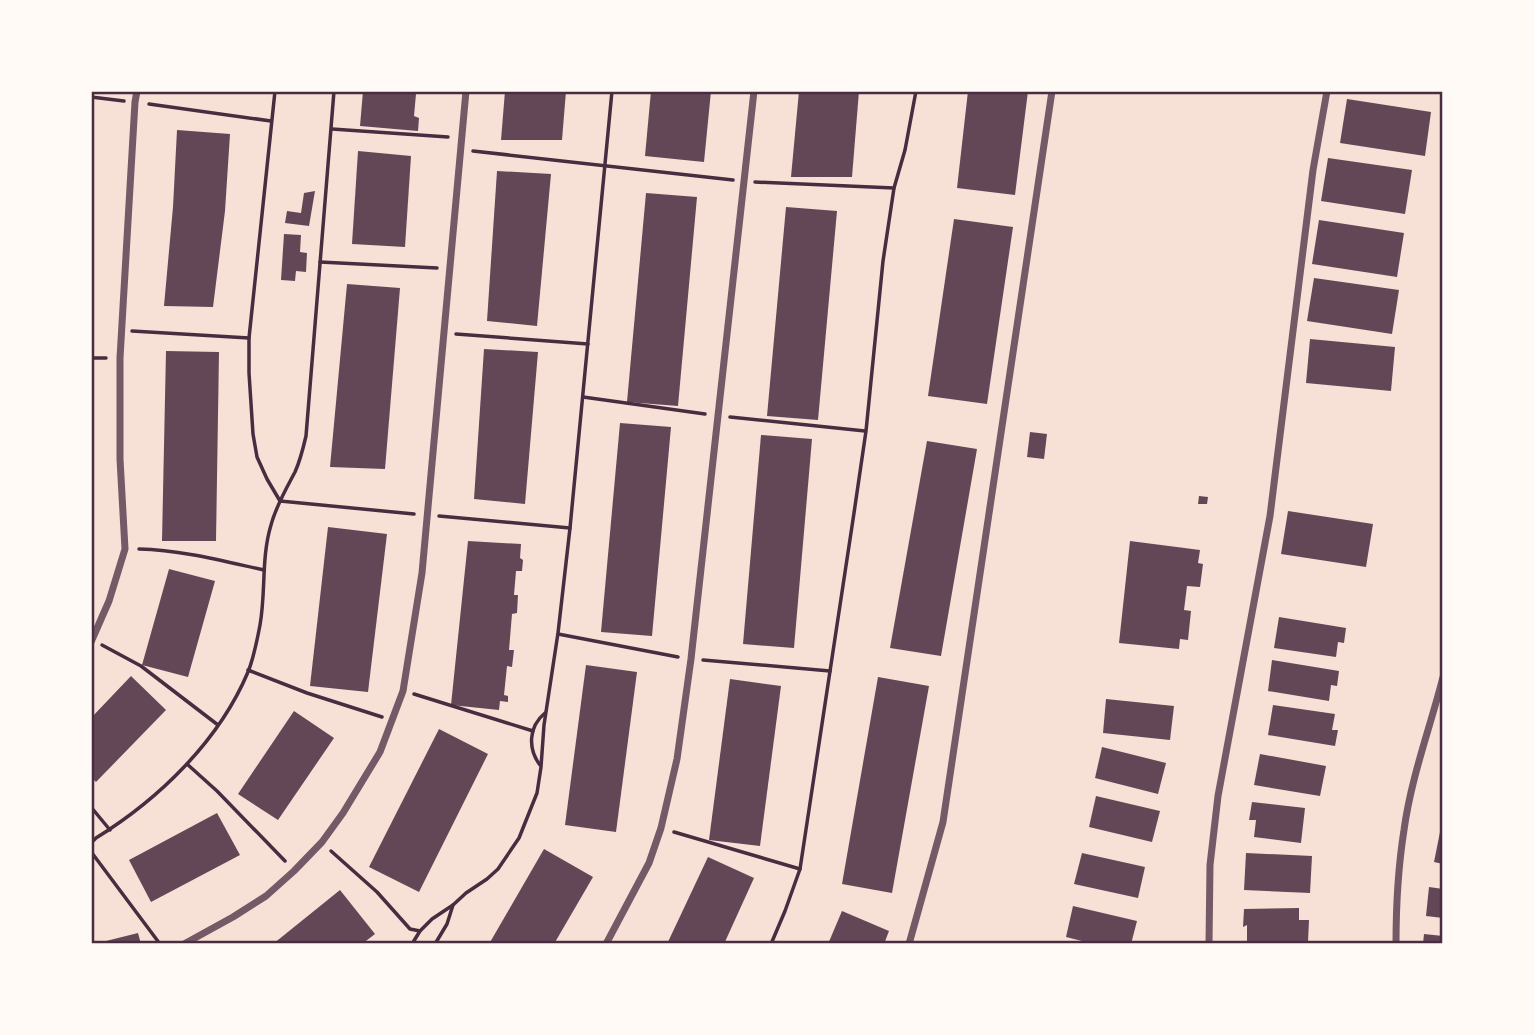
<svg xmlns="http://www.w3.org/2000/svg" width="1534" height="1035" font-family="'Times New Roman',serif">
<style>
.building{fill:#644757}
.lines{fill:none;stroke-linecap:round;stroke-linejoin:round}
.path{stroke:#4a2c40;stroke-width:3.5}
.minor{stroke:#755966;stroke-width:7}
.neatline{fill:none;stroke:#4a2c40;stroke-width:2.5}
</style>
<rect width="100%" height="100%" fill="#f7e1d7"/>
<!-- building -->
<g class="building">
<path d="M363 91H423V94H416L414 116 419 118 418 131 360 126Z"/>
<path d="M505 91H566L562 140H501Z"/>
<path d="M651 91H711L704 162 645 156Z"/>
<path d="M799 91H859L852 177H791Z"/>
<path d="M968 91H1028L1015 195 957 188Z"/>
<path d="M1347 99 1431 112 1425 156 1340 143Z"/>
<path d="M177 130 230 134 225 211 213 307 164 306 173 207Z"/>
<path d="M358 151 411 156 405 247 352 244Z"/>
<path d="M1328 158 1412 170 1405 214 1321 201Z"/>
<path d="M497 171 551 174 537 326 487 321Z"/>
<path d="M315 191 309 226 285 223 287 211 301 213 304 193Z"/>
<path d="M646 193 697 197 678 406 627 402Z"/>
<path d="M786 207 837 211 818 420 767 416Z"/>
<path d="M954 219 1013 227 987 404 928 396Z"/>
<path d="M1319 220 1404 233 1397 277 1312 264Z"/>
<path d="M284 234 301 235 300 252 307 253 306 272 296 271 295 281 281 280Z"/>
<path d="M1314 278 1399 290 1392 334 1307 321Z"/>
<path d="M347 284 400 288 385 469 330 467Z"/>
<path d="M1310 339 1395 347 1391 391 1306 383Z"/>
<path d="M484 349 538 352 525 504 474 499Z"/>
<path d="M166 351 219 352 216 541H162Z"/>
<path d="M620 423 671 427 652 636 601 632Z"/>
<path d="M1030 432 1047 434 1044 459 1027 457Z"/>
<path d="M761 435 812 439 794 648 743 644Z"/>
<path d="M927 441 977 449 941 656 890 648Z"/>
<path d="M1199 496 1208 497 1207 504H1198Z"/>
<path d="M1288 511 1373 524 1366 567 1281 554Z"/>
<path d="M328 527 387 534 368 692 310 686Z"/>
<path d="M468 541 521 544 520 558 523 560 522 571H516L514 595H518L517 613 512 614 509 650H514L512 667 507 666 504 695 508 696V702L500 701 499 710 451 705Z"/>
<path d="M1130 541 1200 550 1198 563 1203 564 1200 587 1187 586 1184 610 1191 611 1188 640 1180 639 1179 649 1119 643Z"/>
<path d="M169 569 215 581 188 677 142 665Z"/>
<path d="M1279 617 1346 628 1344 643 1338 642 1336 657 1274 648Z"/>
<path d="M1272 660 1339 671 1337 686 1331 685 1329 701 1268 691Z"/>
<path d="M586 665 637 672 616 832 565 825Z"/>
<path d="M131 676 166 710 96 782 91 777V718Z"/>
<path d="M878 677 929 686 892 893 842 884Z"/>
<path d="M730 679 781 686 760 846 709 840Z"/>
<path d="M1106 699 1174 706 1170 740 1103 733Z"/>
<path d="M1273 705 1335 714 1332 730H1338L1335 746 1268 735Z"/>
<path d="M294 711 334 738 278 820 238 794Z"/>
<path d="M439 729 488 754 419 892 369 867Z"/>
<path d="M1102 747 1166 763 1158 794 1095 778Z"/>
<path d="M1260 754 1326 766 1320 796 1254 785Z"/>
<path d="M1096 796 1160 811 1152 842 1089 827Z"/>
<path d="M1252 802 1305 808 1301 843 1254 837 1256 820H1249Z"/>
<path d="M217 813 240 855 151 902 129 860Z"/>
<path d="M1442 822H1443V864L1434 862Z"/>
<path d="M544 849 593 877 554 944H489Z"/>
<path d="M1082 853 1145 867 1138 898 1074 884Z"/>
<path d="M1246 853 1312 856 1310 893 1244 890Z"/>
<path d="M708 857 754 878 724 944H667Z"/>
<path d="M1429 887 1443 889V918L1426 916Z"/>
<path d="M340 890 375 934 362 944H273Z"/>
<path d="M1073 906 1137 921 1131 944H1094L1066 937Z"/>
<path d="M1299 908V920H1309L1308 942 1247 943V925L1243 927 1244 909Z"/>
<path d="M842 911 889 931 884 944H828Z"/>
<path d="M138 933 141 944H98V943Z"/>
<path d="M1424 934 1443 936V944H1423Z"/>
</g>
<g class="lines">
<!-- path -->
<g class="path">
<path d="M275 91 249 338V373L253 434 257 457 267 479 280 501"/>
<path d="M91 97 124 101"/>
<path d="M149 104 271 121"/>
<path d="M332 129 448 137"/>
<path d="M473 151 733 180"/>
<path d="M755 182 894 188"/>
<path d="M320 262 437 268"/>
<path d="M132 331 249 338"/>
<path d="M456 334 588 344"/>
<path d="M91 358H106"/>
<path d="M583 397 705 414"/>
<path d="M730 417 865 431"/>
<path d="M280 501 414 514"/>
<path d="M439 516 570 528"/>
<path d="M139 549C181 550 223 561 264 570"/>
<path d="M558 634 678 657"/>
<path d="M102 645 141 666 218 725"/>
<path d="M703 660 830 671"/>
<path d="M248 670 307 693 382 717"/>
<path d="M414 694 533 731"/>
<path d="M187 764 217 791 285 861"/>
<path d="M540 765C528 749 528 727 545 713"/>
<path d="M91 807 110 830"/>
<path d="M674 832 800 869"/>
<path d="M91 846 92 842 96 838C159 799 219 741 248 672 254 657 257 641 260 625 266 592 261 558 271 525 276 506 286 489 295 472 300 461 303 449 306 436L334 91"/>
<path d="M91 849 92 853 160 944"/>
<path d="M331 851 377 892 410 929 420 931"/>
<path d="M412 944 420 931 432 919 453 905 466 893 487 879 498 869 519 838 537 793 541 767 544 725 558 633 570 528 612 91"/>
<path d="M435 944 447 924 453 905"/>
<path d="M771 944 785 911 800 869 854 513 866 431 883 261 894 188 905 150 916 91"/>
</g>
<!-- minor -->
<g class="minor">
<path d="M91 642 109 601 125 549 120 459V358L135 102 137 91"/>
<path d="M184 944 233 917 266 896 294 871 322 842 343 813 380 752 403 691 422 573 466 91"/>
<path d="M606 944 649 863 661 828 677 759 691 659 754 91"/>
<path d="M909 944 943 822 1052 91"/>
<path d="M1209 944 1210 865 1218 796 1270 516 1313 170 1327 91"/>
<path d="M1396 944C1396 906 1398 868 1404 830 1411 778 1430 728 1443 677"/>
</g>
</g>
<!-- border -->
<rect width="1534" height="1035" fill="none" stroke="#fffaf5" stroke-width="186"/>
<rect x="93" y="93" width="1348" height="849" class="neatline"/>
</svg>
